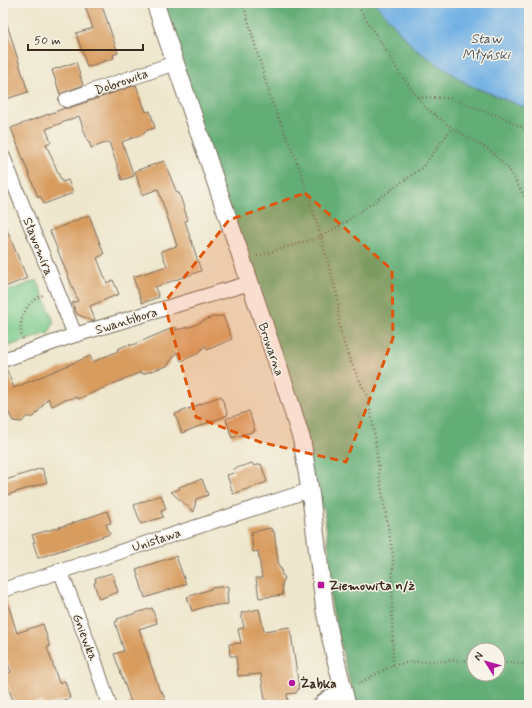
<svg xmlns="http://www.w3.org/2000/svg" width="532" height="708" font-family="Mynerve,sans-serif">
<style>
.green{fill:#7ac98a;stroke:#5a7a54}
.forest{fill:#63ad76;stroke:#4f6c4a;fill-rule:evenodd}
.water{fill:#71b0e4;stroke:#566d81}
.building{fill:#d89c5f}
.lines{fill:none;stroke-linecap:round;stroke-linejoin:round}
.minor-casing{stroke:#7a6c5b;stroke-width:16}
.tertiary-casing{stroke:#7a6c5b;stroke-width:19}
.path{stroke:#7a6c5b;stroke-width:2.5;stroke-dasharray:1 3;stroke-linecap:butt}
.minor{stroke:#fff;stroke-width:14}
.tertiary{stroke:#fff;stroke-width:17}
.marked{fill:#df570d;fill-opacity:0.2;stroke:#df570d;stroke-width:3;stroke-dasharray:8 5;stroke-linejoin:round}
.poi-dot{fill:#b5179e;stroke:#f7f3e8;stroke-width:1.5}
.labels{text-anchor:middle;stroke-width:3;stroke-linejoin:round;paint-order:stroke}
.street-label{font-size:13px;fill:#3b2a1e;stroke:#f7f3e8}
.poi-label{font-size:13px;font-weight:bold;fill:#3b2a1e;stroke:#f7f3e8;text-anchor:start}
.water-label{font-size:14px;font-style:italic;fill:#4b5259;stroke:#f7f3e8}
</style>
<rect width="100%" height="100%" fill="#f7f3e8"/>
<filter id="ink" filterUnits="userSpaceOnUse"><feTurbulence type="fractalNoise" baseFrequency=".025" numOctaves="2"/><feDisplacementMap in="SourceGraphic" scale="8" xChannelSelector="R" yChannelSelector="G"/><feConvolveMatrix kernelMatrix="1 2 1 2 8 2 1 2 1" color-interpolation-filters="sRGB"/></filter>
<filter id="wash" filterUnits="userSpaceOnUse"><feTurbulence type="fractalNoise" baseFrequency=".012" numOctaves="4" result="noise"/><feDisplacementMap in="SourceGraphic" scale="16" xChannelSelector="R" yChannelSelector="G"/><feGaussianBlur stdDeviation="0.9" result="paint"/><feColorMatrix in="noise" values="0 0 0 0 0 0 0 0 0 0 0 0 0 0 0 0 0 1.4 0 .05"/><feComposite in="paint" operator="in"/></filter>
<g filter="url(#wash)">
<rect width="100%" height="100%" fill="#eee7cd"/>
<!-- green -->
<path class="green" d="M37 280 54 322 49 333 3 348V293Z"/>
<!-- forest -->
<path class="forest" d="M162 3H375L415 49 469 85 529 109V213L527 222 529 229V705H355L332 608 326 562 330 561 324 508H319ZM474 650H498V674H474Z"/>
<!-- water -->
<path class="water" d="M375 3H529V109L469 85 415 49Z"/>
<g id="blocks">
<!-- building -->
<g class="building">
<path d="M84 3H101L118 53 113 55 114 58 87 67 76 33 93 28Z"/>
<path d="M6 21 28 92 3 100V22Z"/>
<path d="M76 62 83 85 60 94 52 70Z"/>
<path d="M136 85 146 112 150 111 155 128 144 131 145 133 122 142 134 176 122 180 109 142 91 148 89 142H88L79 116 46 129 51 142 46 144 62 182 68 180 73 193 44 204 41 197H38L11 128 65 108H69Z"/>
<path d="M164 161 177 193H179L188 220 185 221 201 271 155 287 159 297 142 303 133 277 167 266 161 251 177 246 158 189 142 195 135 171Z"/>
<path d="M89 215 104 254 97 258 107 283 113 280 119 294 90 306 95 320 92 321 77 314 72 303 78 301 50 231Z"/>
<path d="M3 221 27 278 3 288Z"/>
<path d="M223 316 232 339 207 350 205 345 199 353 181 361 177 352 167 366 142 374 141 372 78 399 77 397 64 400 52 406 48 398 34 417H26L22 422 13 421 9 413 3 416V368H6L14 388 90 356 93 362 118 351 117 349 130 344V346L175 327 176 330 193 326 212 317Z"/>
<path d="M221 396 228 415 182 433 175 414Z"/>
<path d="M249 411 255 431 232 438 226 419Z"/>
<path d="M252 463 254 466 261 464 267 482 233 494 227 475 234 473 233 469Z"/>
<path d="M42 468 47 482 7 495 3 481Z"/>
<path d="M202 479 208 495 196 499 194 512 171 492 180 489 179 487Z"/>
<path d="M161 495 166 509 161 511 163 517 141 524 134 505Z"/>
<path d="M107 511 111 523 106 524 110 534 38 558 33 542H35L32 535 73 523Z"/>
<path d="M271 528V531H274L279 568H281L282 575 285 577 282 584 283 595 259 598 256 578H262L258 551 253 552 251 532Z"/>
<path d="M176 556 186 584 145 598 136 569Z"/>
<path d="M112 573 118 592 99 599 94 583 96 582 95 578Z"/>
<path d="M229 586 227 594 228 604 207 606 192 611 187 597 211 589 210 588Z"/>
<path d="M3 598H6L17 633 43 624 50 647H47L59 683 65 681 70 698 49 705H43L42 701 29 705H15L3 674 11 672 3 650Z"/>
<path d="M152 608 157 623 139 629 160 692 162 691 167 705H129L128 703 131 702 114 654 124 651 115 622 118 621 117 619Z"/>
<path d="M259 609 264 631 290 627 299 688 296 693 287 694 288 702 271 705 265 700 261 674 238 676 236 656H230L229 644 241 643 238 629 244 628 241 613Z"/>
</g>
</g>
</g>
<g filter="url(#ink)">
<use href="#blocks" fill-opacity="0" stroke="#7a6c5b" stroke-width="1"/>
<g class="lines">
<!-- minor casing -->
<g class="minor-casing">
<g id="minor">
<path d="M66 100 175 63"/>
<path d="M3 157 75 335"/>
<path d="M3 360 75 335 250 283"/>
<path d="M60 570 93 656 109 705"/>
<path d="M3 590 310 490"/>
<path d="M320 705C326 697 334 695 343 692"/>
</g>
</g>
<!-- tertiary casing -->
<g class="tertiary-casing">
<path id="tertiary" d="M155 3 287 392 302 441 310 490 325 611 332 644 347 705"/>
</g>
<!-- path -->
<g class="path">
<path d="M243 3 271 100 300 169 321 237 338 299 339 326 348 356 368 398 374 430 380 480 393 556 392 609 393 665 358 684"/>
<path d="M356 3 401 75 426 108 452 128 489 150 508 168 529 204"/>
<path d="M418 97 449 98 504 118 529 131"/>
<path d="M257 256 321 237 344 223 422 168 452 128"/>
<path d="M23 339C16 323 26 301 43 295"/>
<path d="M498 661 529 665"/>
<path d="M393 665 412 662 474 660"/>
</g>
<!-- minor -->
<use href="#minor" class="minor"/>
<!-- tertiary -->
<use href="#tertiary" class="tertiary"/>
</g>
</g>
<!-- marked area -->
<path class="marked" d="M305 193 392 270 393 338 346 462 260 442 196 417 164 303 229 220Z"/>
<!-- markers -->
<g class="poi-dot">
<rect x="317" y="581" width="8" height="8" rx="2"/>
<circle cx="292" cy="683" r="4"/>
</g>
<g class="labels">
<!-- street labels -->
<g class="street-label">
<text transform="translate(121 81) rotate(-19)" y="5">Dobrowita</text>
<text transform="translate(39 246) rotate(68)" y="5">Sławomira</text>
<text transform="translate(126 320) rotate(-17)" y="5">Swantibora</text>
<text transform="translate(272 349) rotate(71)" y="5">Browarna</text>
<text transform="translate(156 539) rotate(-18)" y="5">Unisława</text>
<text transform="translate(86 637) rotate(69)" y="5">Gniewka</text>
</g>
<!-- poi labels -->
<g class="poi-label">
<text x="329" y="590">Ziemowita n/ż</text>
<text x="300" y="688">Żabka</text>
</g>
<!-- water labels -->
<g class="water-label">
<text x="486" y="43">Staw<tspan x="486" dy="16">Młyński</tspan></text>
</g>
</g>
<!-- margin -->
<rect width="532" height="708" fill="none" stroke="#f7f3e8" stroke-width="16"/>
<!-- north arrow -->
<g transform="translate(486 662) rotate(307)"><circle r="19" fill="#f7f3e8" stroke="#aca397"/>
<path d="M0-3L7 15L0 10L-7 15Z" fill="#b5179e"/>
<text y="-6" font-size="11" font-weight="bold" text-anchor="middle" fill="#3b2a1e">N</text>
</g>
<!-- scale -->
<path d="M28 44v6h115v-6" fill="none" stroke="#3b2a1e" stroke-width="2"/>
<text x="34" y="44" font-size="12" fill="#3b2a1e" stroke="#f7f3e8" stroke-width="3" paint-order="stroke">50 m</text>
</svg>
